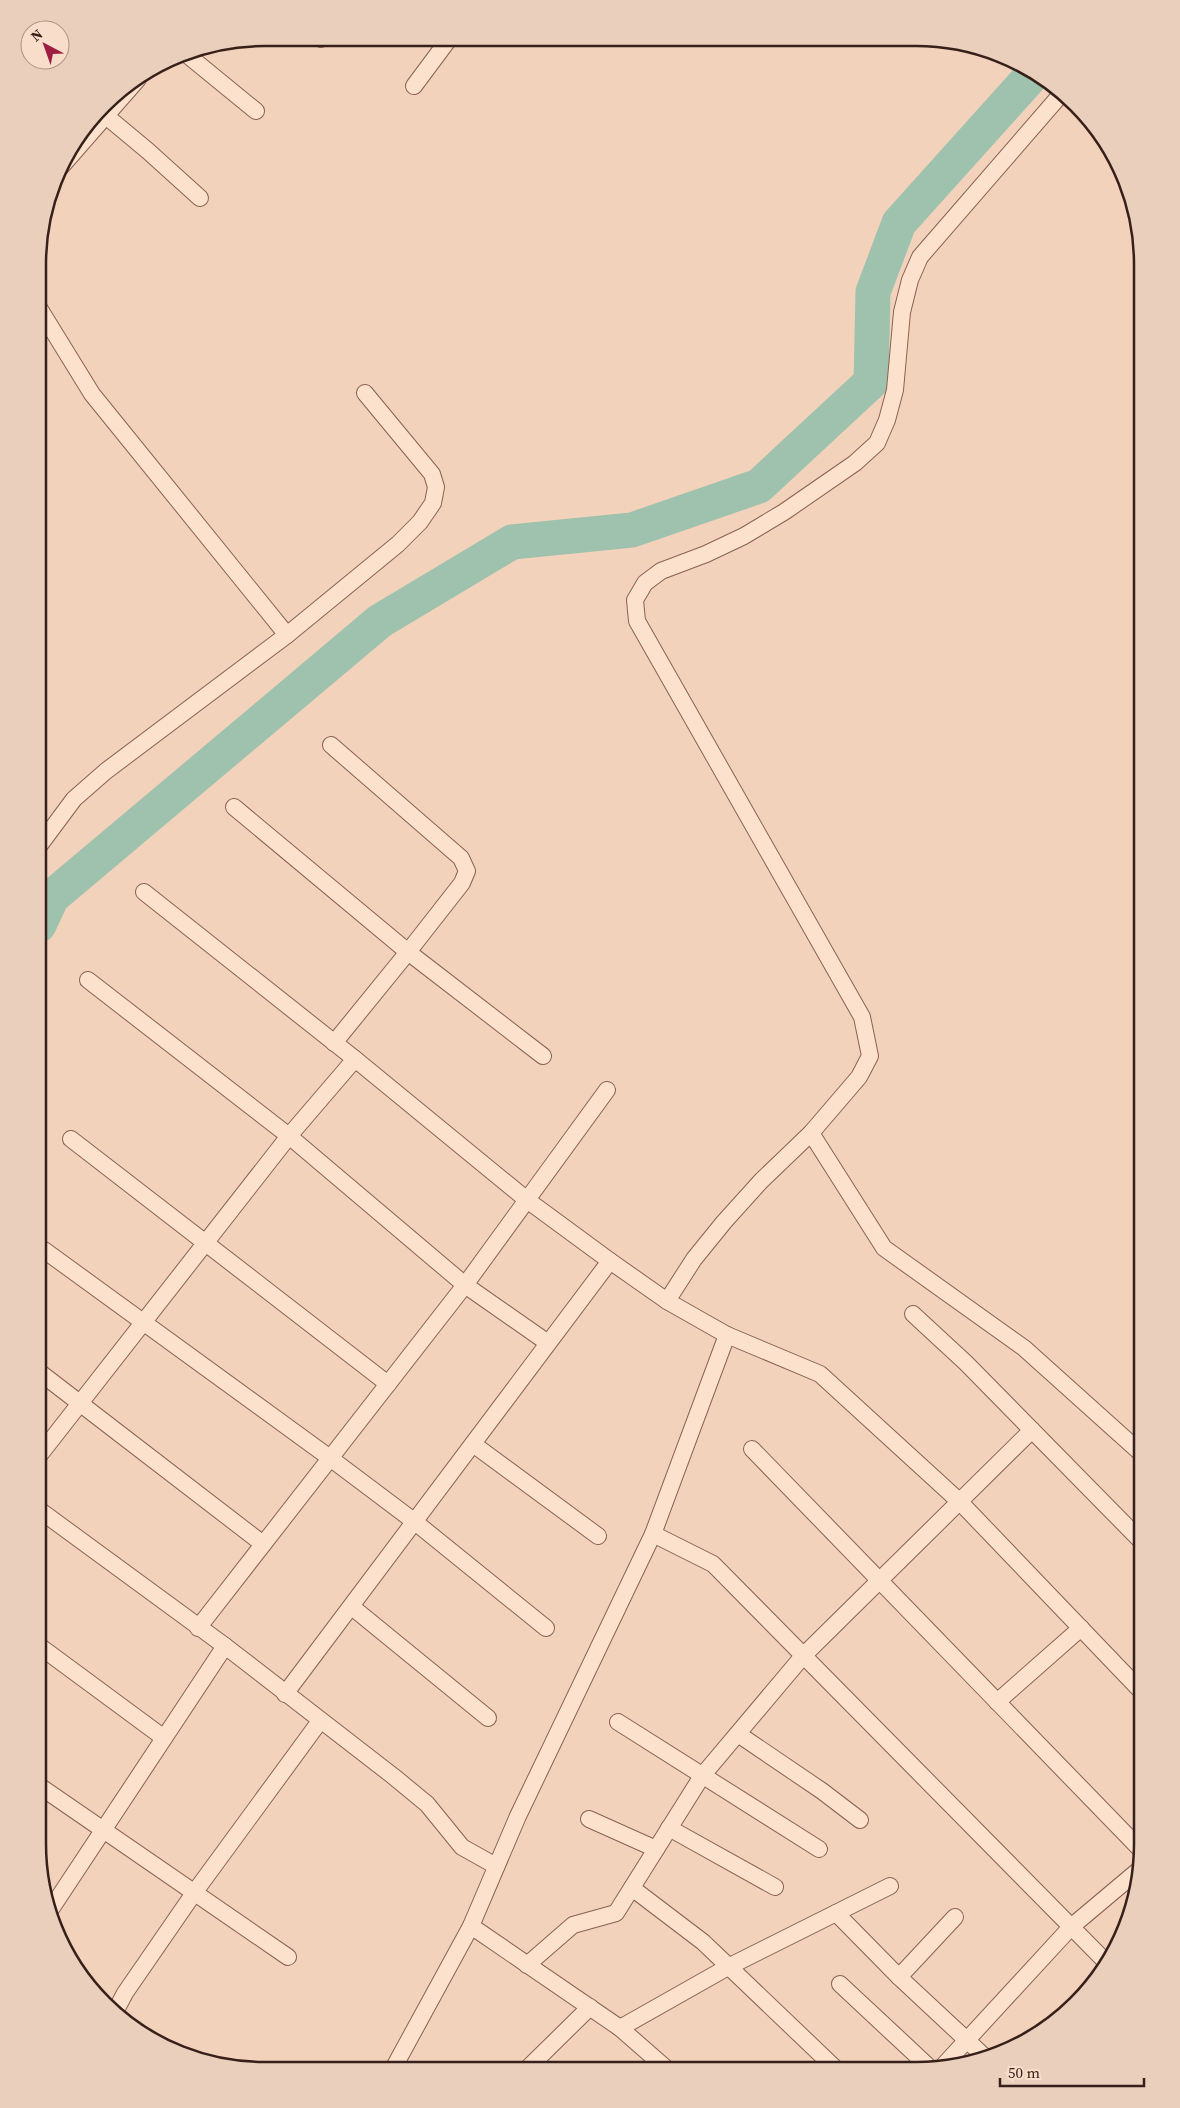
<svg xmlns="http://www.w3.org/2000/svg" width="1180" height="2108" font-family="'Source Serif 4',serif">
<style>
.lines{fill:none;stroke-linecap:round;stroke-linejoin:round}
.river{stroke:#9fc2ae;stroke-width:35}
.street-casing{stroke:#8a6153;stroke-width:18}
.street{stroke:#fce2cd;stroke-width:16}
.rim{fill:none;stroke:#372019;stroke-width:2.5}
</style>
<rect width="100%" height="100%" fill="#f2d2ba"/>
<g class="lines">
<!-- river -->
<path class="river" d="M39 925 52 897 380 621 512 542 632 530 759 486 871 382 873 292 899 223 1034 73"/>
<!-- street casing -->
<g class="street-casing">
<g id="street">
<path d="M319 38 321 39"/>
<path d="M185 53 256 111"/>
<path d="M414 86 449 39"/>
<path d="M106 116 148 151 200 198"/>
<path d="M60 168 138 79"/>
<path d="M39 308 92 394 287 635"/>
<path d="M331 745 461 858 467 871 462 883 408 952 334 1043"/>
<path d="M234 807 408 952 543 1056"/>
<path d="M39 846 74 799 106 771 287 635 398 544 420 522 433 503 436 487 432 474 365 393"/>
<path d="M144 892 355 1059 527 1200 610 1261 667 1301 727 1335 820 1374 960 1502 1142 1692"/>
<path d="M88 980 289 1136 465 1285 548 1343"/>
<path d="M811 1133 884 1248 1024 1348 1142 1454"/>
<path d="M71 1139 388 1384"/>
<path d="M44 1250 330 1458 415 1522 546 1628"/>
<path d="M667 1301 694 1259 724 1222 761 1181 811 1133 859 1077 870 1056 862 1017 637 621 635 600 645 583 661 571 706 554 744 536 784 512 855 463 877 443 887 420 895 390 902 312 910 280 920 257 1063 92"/>
<path d="M913 1314 966 1363 1142 1542"/>
<path d="M38 1371 263 1544"/>
<path d="M473 1444 598 1536"/>
<path d="M752 1449 1142 1851"/>
<path d="M38 1457 289 1136 355 1059"/>
<path d="M38 1509 225 1646 393 1776 427 1804 462 1847 496 1866"/>
<path d="M653 1534 713 1564 1107 1963"/>
<path d="M352 1607 488 1718"/>
<path d="M198 1628 465 1285 607 1090"/>
<path d="M38 1645 164 1738"/>
<path d="M285 1694 610 1261"/>
<path d="M997 1702 1081 1628"/>
<path d="M618 1722 819 1849"/>
<path d="M738 1734 822 1791 860 1820"/>
<path d="M38 1785 288 1957"/>
<path d="M589 1819 656 1849"/>
<path d="M669 1828 775 1887"/>
<path d="M632 1888 703 1942 837 2070"/>
<path d="M49 1912 225 1646"/>
<path d="M836 1913 899 1977 987 2059"/>
<path d="M471 1926 620 2028 668 2070"/>
<path d="M527 1965 573 1925 616 1913 702 1776 803 1656 1032 1430"/>
<path d="M899 1977 955 1917"/>
<path d="M840 1984 930 2068"/>
<path d="M115 2012 125 1993 194 1893 320 1721"/>
<path d="M620 2028 728 1967 890 1886"/>
<path d="M943 2066 1071 1927 1140 1869"/>
<path d="M393 2069 471 1926 518 1816 653 1534 727 1335"/>
<path d="M527 2069 590 2007"/>
</g>
</g>
<!-- street -->
<use href="#street" class="street"/>
</g>
<!-- crop -->
<path d="M0 0H1180V2108H0ZM264 46H916A218 218 0 0 1 1134 264V1844A218 218 0 0 1 916 2062H264A218 218 0 0 1 46 1844V264A218 218 0 0 1 264 46Z" fill="#e9cfbc" fill-rule="evenodd"/>
<path class="rim" d="M264 46H916A218 218 0 0 1 1134 264V1844A218 218 0 0 1 916 2062H264A218 218 0 0 1 46 1844V264A218 218 0 0 1 264 46Z"/>
<!-- north arrow -->
<g transform="translate(45 45) rotate(319)"><circle r="24" fill="#f8deca" stroke="#ab9283"/>
<path d="M0-4L9 19L0 12L-9 19Z" fill="#9e1e41"/>
<text y="-8" font-size="14" font-weight="bold" text-anchor="middle" fill="#372019">N</text>
</g>
<!-- scale -->
<path d="M1000 2078v8h144v-8" fill="none" stroke="#372019" stroke-width="2.5"/>
<text x="1008" y="2078" font-size="15" fill="#372019" stroke="#f8deca" stroke-width="4" paint-order="stroke">50 m</text>
</svg>
